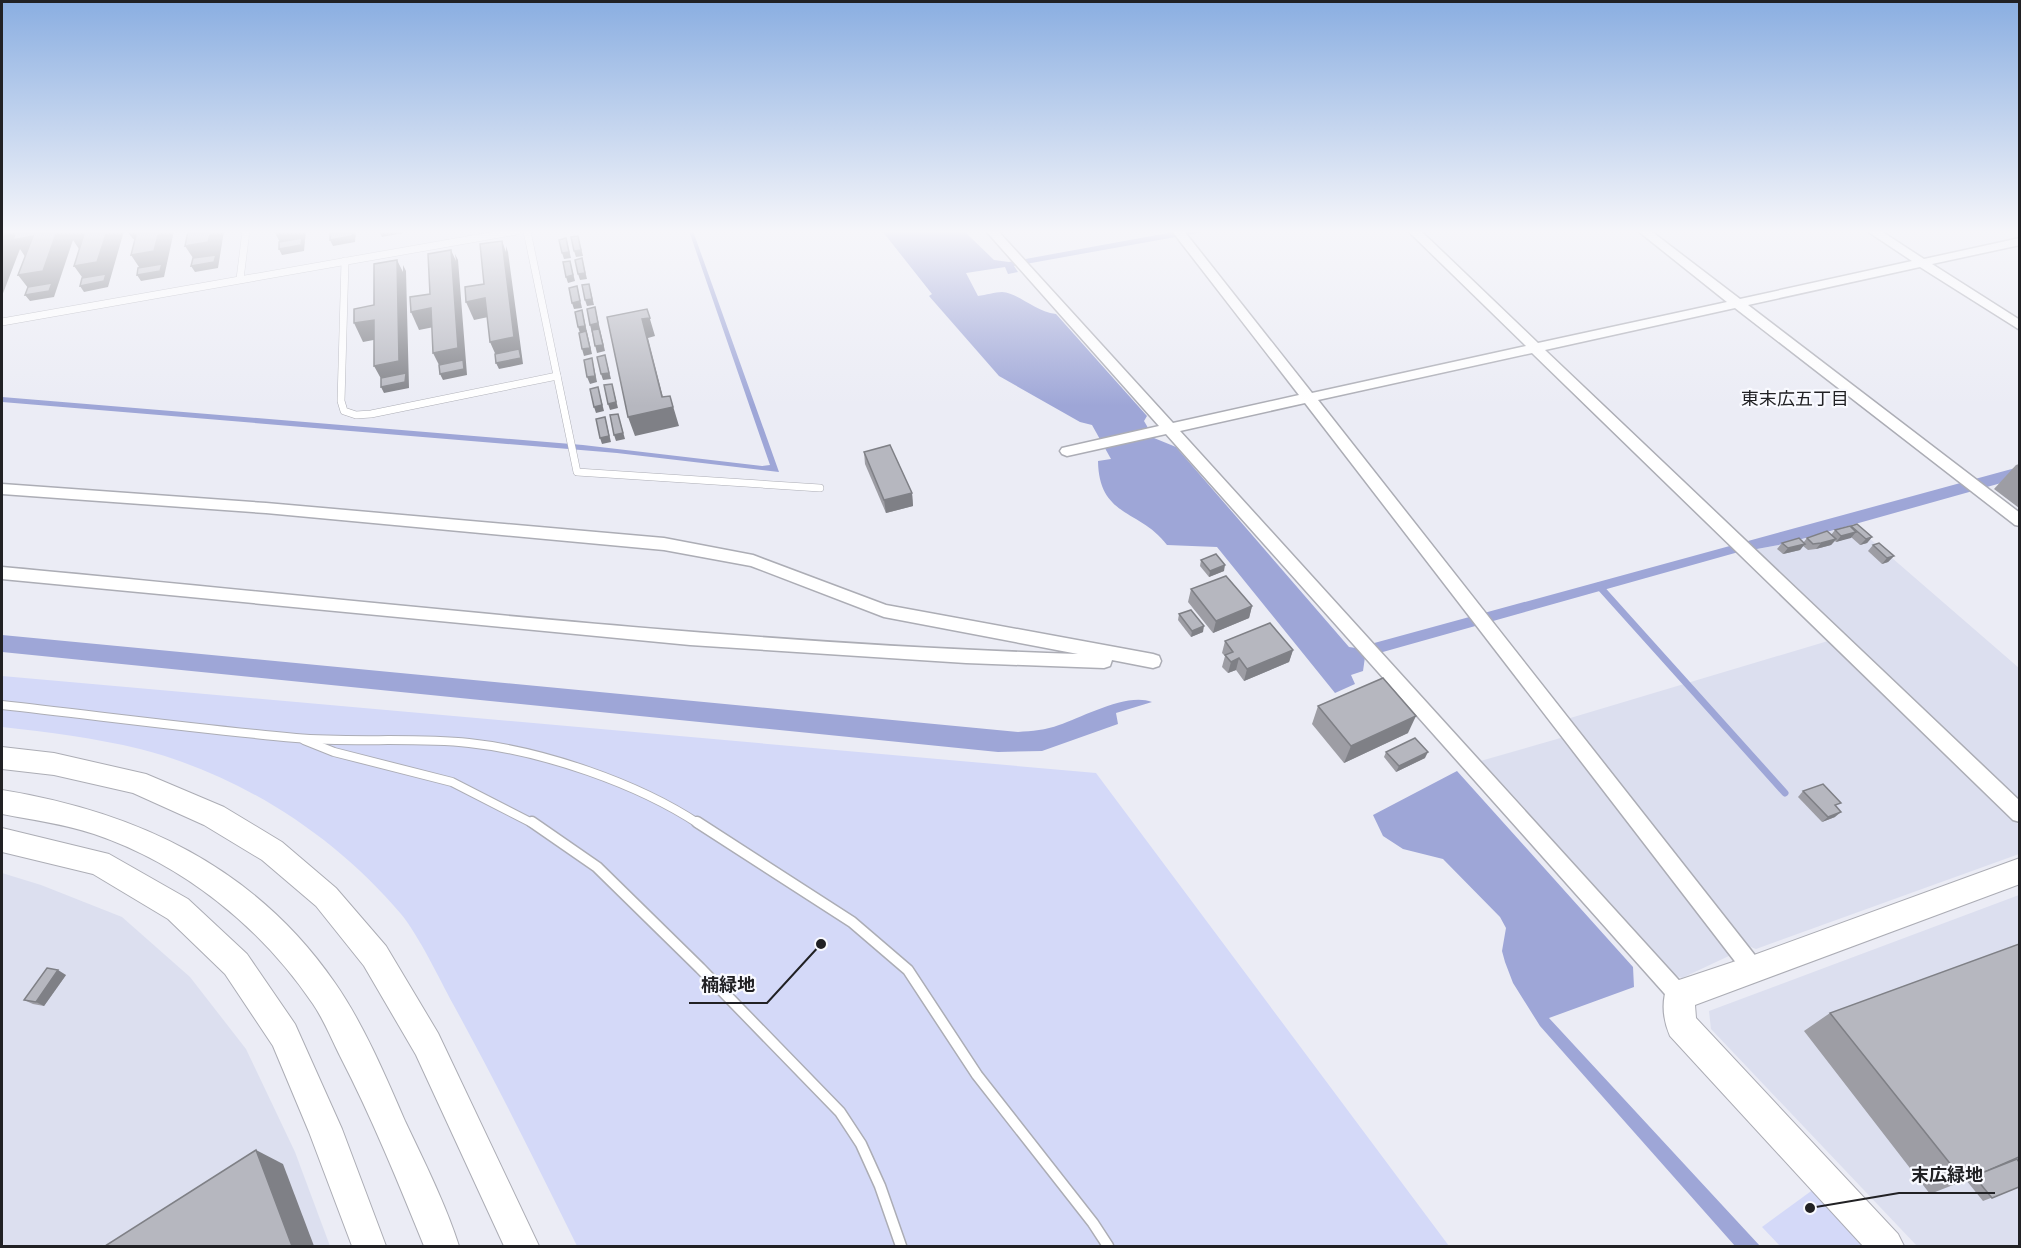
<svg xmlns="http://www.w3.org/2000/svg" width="2021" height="1248" font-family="Inter,'Noto Sans JP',sans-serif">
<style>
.built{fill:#dcdfef}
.green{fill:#d4d9f8}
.water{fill:#9ea6d7}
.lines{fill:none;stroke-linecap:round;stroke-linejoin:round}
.stream{stroke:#9ea6d7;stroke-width:7}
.lane-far2-casing{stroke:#acadb5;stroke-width:8}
.lane-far1-casing{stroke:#acadb5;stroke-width:10}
.lane-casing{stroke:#acadb5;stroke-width:13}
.street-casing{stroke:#acadb5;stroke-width:3}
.secondary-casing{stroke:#acadb5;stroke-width:2}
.lane-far2{stroke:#fff;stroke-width:7}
.lane-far1{stroke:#fff;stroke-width:8}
.lane{stroke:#fff;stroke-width:10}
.street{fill:#fff;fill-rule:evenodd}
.secondary{fill:#fff;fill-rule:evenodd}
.wall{fill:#9d9da4}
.shaded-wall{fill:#7f8086}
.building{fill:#b6b7bf;stroke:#7f8086;stroke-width:1.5}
.labels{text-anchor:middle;stroke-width:4.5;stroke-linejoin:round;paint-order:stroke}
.neighbourhood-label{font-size:18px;fill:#212124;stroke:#f9faff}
.leader{fill:none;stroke:#212124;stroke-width:2}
.callout-dot{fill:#212124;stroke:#f9faff;stroke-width:2}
.callout-label{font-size:18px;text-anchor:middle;font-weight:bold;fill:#212124;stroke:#f9faff;stroke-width:4.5;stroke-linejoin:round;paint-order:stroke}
</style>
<rect width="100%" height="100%" fill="#ebecf5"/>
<!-- built -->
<g class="built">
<path d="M1854 525 2019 668V805L1752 550 1784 544Z"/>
<path d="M1828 641 2019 825V854L1756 949 1743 944 1567 719Z"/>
<path d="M1564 737 1731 955 1682 978 1667 972 1477 762Z"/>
<path d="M2 873 41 885 122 917 190 977 246 1049 295 1152 330 1246H4L2 1235Z"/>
<path d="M2019 895V1246H1917L1711 1029 1709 1011Z"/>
</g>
<!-- green -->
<g class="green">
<path d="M2 676 1096 773 1449 1246H577C537 1165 497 1084 453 1004 439 978 419 936 401 914 334 835 241 775 140 749 95 738 48 732 2 727Z"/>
<path d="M1814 1189 1866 1246H1780L1762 1227Z"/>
</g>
<!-- water -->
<g class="water">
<path d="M689 231H693L779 472 617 453 2 402V397L583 445 762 466 770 465Z"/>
<path d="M879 231H964L994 260 1009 262 1179 231H1209L1014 266 1018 272 1008 274 1005 267 966 273 978 296C986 295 995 292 1002 292 1019 293 1034 311 1056 314L1147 416 1144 421 1154 438 1176 447 1349 647 1356 648 2019 467V478L1784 544 1735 553 1365 657 1363 671 1351 675 1355 684 1335 693 1217 547 1167 545C1140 509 1099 518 1098 461L1111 459 1092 425 1080 422 999 376 929 296 932 294 883 232Z"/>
<path d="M2 635 1018 732C1032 731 1046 730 1059 725 1083 717 1127 692 1152 702L1116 713 1118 724 1042 751 998 752 2 652Z"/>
<path d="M1457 771 1633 967 1634 987 1549 1018 1760 1246H1735L1540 1026 1513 983 1505 962 1502 951 1506 928 1500 917 1443 859 1403 849 1383 836 1373 815Z"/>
</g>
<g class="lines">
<!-- stream -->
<path class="stream" d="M1599 586 1785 793"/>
<!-- lane-far2 casing -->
<g class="lane-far2-casing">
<g id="lane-far2">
<path d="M527 231 577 472 820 488"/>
<path d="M345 261 341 401 344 411 356 415 371 414 557 376"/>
<path d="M240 279 246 231"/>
<path d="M2 322 517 231"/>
</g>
</g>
<!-- lane-far1 casing -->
<g class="lane-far1-casing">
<g id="lane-far1">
<path d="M2 705C100 716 198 729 296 738 353 743 412 737 469 743 543 751 637 783 699 824"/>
<path d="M304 740 334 752 452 782 534 824"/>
</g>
</g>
<!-- lane casing -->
<g class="lane-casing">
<g id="lane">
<path d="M532 822 597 867 700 968 840 1112 861 1144 880 1186 901 1246"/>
<path d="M697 822 852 922 908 970 977 1075 1093 1223 1108 1246"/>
</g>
</g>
<!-- street casing -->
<g class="street-casing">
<g id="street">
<path d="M986 231H998L1173 423 1299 395 1172 231H1184L1312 393 1526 346 1408 231H1421L1538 343 1727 302 1638 231H1651L1740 299 1912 261 1867 231H1881L1924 259 2020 238V245L1932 264 2020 320V330L1920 267 1748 305 2020 513V526L2015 525 1735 308 1545 350 2020 801V822L2013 820 1532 353 1318 400 1761 963 1764 970 1761 977 1754 980 1747 977 1305 403 1180 431 1686 988 1690 995 1686 1002 1679 1005 1672 1002 1166 434 1067 456 1062 454 1060 451 1062 448 1159 426Z"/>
<path d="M2 484 266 503 664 538 753 555 886 605 1153 654 1159 656 1161 661 1159 666 1153 668 1112 660 1110 666 1104 668 966 663 690 645 2 579V567C360 600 718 643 1078 654L884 617 751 566 664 550 266 513 2 494Z"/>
</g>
</g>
<!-- secondary casing -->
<g class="secondary-casing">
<g id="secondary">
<path d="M2 747 54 753 146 774 224 807 282 842 336 888 386 946 438 1033 539 1246H504L416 1055 364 966 316 906 262 860 204 825 133 793 54 775 2 769Z"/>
<path d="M2 790C137 812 255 867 335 983 363 1023 386 1077 405 1121 424 1161 446 1205 459 1246H424C398 1182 372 1118 340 1056 331 1038 324 1020 313 1004 261 927 183 864 94 834 64 824 33 820 2 814Z"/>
<path d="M2 828 109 854 188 899 247 954 295 1024 342 1129 386 1246H352L309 1132 273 1046 225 974 168 919 93 874 2 852Z"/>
<path d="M2020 858V884L1695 1005 1696 1018 1898 1234 1904 1246H1863L1670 1036C1663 1020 1661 1001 1668 984L1679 980 1754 955Z"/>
</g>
</g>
<!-- lane-far2 -->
<use href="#lane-far2" class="lane-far2"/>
<!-- lane-far1 -->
<use href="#lane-far1" class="lane-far1"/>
<!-- lane -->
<use href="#lane" class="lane"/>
<!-- street -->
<use href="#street" class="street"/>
<!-- secondary -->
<use href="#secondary" class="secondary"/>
</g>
<!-- wall -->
<g class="wall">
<path d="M864 452 912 493 913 506 886 513 865 464Z"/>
<path d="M2019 464V508L1994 489 2016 465Z"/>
<path d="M1851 526 1872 537 1867 543 1860 545 1851 537 1836 542 1835 541 1831 545 1816 549 1808 550 1803 546 1800 550 1783 554 1777 549 1782 543H1803L1807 538 1831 535 1835 530Z"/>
<path d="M1873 545 1894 556 1888 562 1882 564 1868 551Z"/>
<path d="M1201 560 1224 571 1209 577 1200 566Z"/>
<path d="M1191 589 1252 606 1249 618 1213 633 1188 602Z"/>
<path d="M1179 614 1203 632 1191 637 1178 620Z"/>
<path d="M1225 641 1293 650 1289 662 1244 681 1236 670 1228 673 1222 667 1225 656 1222 653Z"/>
<path d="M1318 706 1408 733 1344 763 1312 724Z"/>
<path d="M1386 752 1425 758 1396 772 1384 757Z"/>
<path d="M1803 791 1835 817 1822 822 1798 797Z"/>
<path d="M66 975 44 1006 33 1004 24 1000Z"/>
<path d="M1830 1013 1990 1170 2019 1187 1983 1201 1966 1180 1930 1194 1804 1031Z"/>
</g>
<!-- shaded-wall -->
<g class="shaded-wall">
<path d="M6 231H26L33 236 26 258 20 249 2 296V242Z"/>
<path d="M57 231H88L79 249 73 240 54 297 30 301 25 295 32 293 18 275Z"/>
<path d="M107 231H124L108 287 84 292 80 286 87 284 74 266Z"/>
<path d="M127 231H149L152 236 133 239Z"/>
<path d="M159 231H174L164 277 141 281 137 275 143 273 131 255Z"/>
<path d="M211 231H224L218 268 195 272 191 266 197 264 185 246Z"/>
<path d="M274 231H306L304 251 282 255 279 249 283 248Z"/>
<path d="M330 231H356L355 242 333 246 330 240 334 239Z"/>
<path d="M379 231H404V233L382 237Z"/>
<path d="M578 236 583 256 576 257 574 251Z"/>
<path d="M566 238 571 258 564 259 562 253Z"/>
<path d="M502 241 506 252V246L508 252 523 364 499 369 496 363 498 360 490 342Z"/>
<path d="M451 250 456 261 455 254 458 260 467 375 443 380 440 374 442 371 433 353Z"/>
<path d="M582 258 587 279 580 280 578 274Z"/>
<path d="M397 260 403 272V265L406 271 409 388 384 393 381 387 384 384 374 366Z"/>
<path d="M570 261 575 281 568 283 566 277Z"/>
<path d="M589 284 594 305 587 306 585 300Z"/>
<path d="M577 286 582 308 574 309 572 303Z"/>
<path d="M485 298 493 316 474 320 466 302Z"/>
<path d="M595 307 605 351 597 353 590 325Z"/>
<path d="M431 308 439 326 419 330 411 312Z"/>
<path d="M647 309 655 336 648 338 666 409 670 396 679 426 635 436 628 417 642 319Z"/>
<path d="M582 310 592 354 584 356 582 349 580 333 578 327Z"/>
<path d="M374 320 384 338 363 342 354 323Z"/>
<path d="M605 355 611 379 603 380 601 374Z"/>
<path d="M592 358 597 382 590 384 587 377Z"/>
<path d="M612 384 618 408 610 410 608 404Z"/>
<path d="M598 387 604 411 596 413 594 407Z"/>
<path d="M618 414 625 439 616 441 614 435Z"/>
<path d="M605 417 611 442 602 444 600 438Z"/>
<path d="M912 493 913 506 886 513 884 500Z"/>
<path d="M1856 532 1851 538 1836 542 1841 536Z"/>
<path d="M1872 537 1867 543 1860 545 1866 539Z"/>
<path d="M1836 539 1831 545 1816 549 1821 543Z"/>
<path d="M1805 544 1800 550 1783 554 1788 548Z"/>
<path d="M1894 556 1888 562 1882 564 1887 558Z"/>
<path d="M1225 565 1224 571 1209 577 1210 571Z"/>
<path d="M1252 606 1249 618 1213 633 1216 621Z"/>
<path d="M1204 626 1203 632 1191 637 1192 631Z"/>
<path d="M1293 650 1289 662 1244 681 1247 669Z"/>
<path d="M1239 658 1236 670 1228 673 1231 662Z"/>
<path d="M1416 716 1408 733 1344 763 1351 746Z"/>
<path d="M1428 752 1425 758 1396 772 1399 766Z"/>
<path d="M1841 812 1835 817 1822 822 1828 817Z"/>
<path d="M58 970 66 975 44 1006 36 1002Z"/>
<path d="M256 1150 283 1164 314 1246H292Z"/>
</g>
<!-- building -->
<g class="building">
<path d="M2 231H6L2 242Z"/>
<path d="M16 231H57L43 271 18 275 33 236 13 240Z"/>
<path d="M85 231H107L97 262 74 266Z"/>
<path d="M137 231H159L154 251 131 255Z"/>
<path d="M188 231H211L208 242 185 246Z"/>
<path d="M342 231H352V236L330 240V233Z"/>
<path d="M578 236 581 250 574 251 571 237Z"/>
<path d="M302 238 301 245 279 249V242Z"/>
<path d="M566 238 569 252 562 253 559 240Z"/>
<path d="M502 241 514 337 490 342 485 298 466 302 465 287 484 284 480 244Z"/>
<path d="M451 250 458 348 433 353 431 308 411 312 410 297 430 294 428 254Z"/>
<path d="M216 255 214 262 191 266 193 258Z"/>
<path d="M582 258 585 273 578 274 575 260Z"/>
<path d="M397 260 399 361 374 366V320L354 323V309L374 305V264Z"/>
<path d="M570 261 573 275 566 277 563 262Z"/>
<path d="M162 264 160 271 137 275 138 268Z"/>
<path d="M106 274 104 281 80 286 82 278Z"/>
<path d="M52 283 49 291 25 295 28 287Z"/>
<path d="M589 284 592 299 585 300 582 285Z"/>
<path d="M577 286 580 301 572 303 569 288Z"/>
<path d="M595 307 598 323 590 325 587 309Z"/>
<path d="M647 309 650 318 642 319 662 397 670 396 673 407 628 417 607 317Z"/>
<path d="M582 310 585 326 578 327 575 312Z"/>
<path d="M599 329 603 345 595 346 592 330Z"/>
<path d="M586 331 590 348 582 349 579 333Z"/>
<path d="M519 349 521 358 496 363 495 354Z"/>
<path d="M605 355 609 373 601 374 597 357Z"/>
<path d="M592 358 595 376 587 377 584 360Z"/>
<path d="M463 360 464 369 440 374 439 365Z"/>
<path d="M406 373 405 382 381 387V378Z"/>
<path d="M612 384 616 402 608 404 604 385Z"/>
<path d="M598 387 602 405 594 407 590 389Z"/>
<path d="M618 414 623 433 614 435 610 415Z"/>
<path d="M605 417 609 436 600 438 596 419Z"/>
<path d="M890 445 912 493 884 500 864 452Z"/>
<path d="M1857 524 1872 537 1866 539 1851 526Z"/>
<path d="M1850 526 1856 532 1841 536 1835 530Z"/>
<path d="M1827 531 1836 539 1821 543 1813 544 1807 538Z"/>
<path d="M1799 538 1805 544 1788 548 1782 543Z"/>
<path d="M1879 543 1894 556 1887 558 1873 545Z"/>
<path d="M1216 554 1225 565 1210 571 1201 560Z"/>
<path d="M1226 576 1252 606 1216 621 1191 589Z"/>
<path d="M1191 610 1204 626 1192 631 1179 614Z"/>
<path d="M1270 623 1293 650 1247 669 1239 658 1231 662 1225 655 1233 652 1225 641Z"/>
<path d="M1383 678 1416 716 1351 746 1318 706Z"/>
<path d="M1415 738 1428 752 1399 766 1386 752Z"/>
<path d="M1823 784 1841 803 1835 805 1841 812 1828 817 1803 791Z"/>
<path d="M2019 944V1157L1964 1181 1830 1013Z"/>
<path d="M47 968 58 970 36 1002 24 1000Z"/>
<path d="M256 1150 292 1246H105Z"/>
<path d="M2017 1159 2019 1162V1187L1992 1198 1974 1176Z"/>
</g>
<!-- sky -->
<linearGradient id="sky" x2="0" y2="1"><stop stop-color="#8aaee1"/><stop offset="0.57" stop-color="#f6f6fa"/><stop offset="1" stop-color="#f6f6fa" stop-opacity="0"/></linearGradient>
<rect width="2021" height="406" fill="url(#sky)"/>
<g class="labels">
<!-- neighbourhood labels -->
<g class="neighbourhood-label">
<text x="1795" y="405">東末広五丁目</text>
</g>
</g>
<!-- callouts -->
<path class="leader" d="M821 944L767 1003H689M1810 1208L1899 1193H1995"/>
<g class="callout-dot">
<circle cx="821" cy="944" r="6"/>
<circle cx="1810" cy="1208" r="6"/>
</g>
<g class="callout-label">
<text x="728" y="991">楠緑地</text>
<text x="1947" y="1181">末広緑地</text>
</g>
<!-- border -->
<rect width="2021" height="1248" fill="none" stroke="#212124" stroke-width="6"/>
</svg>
